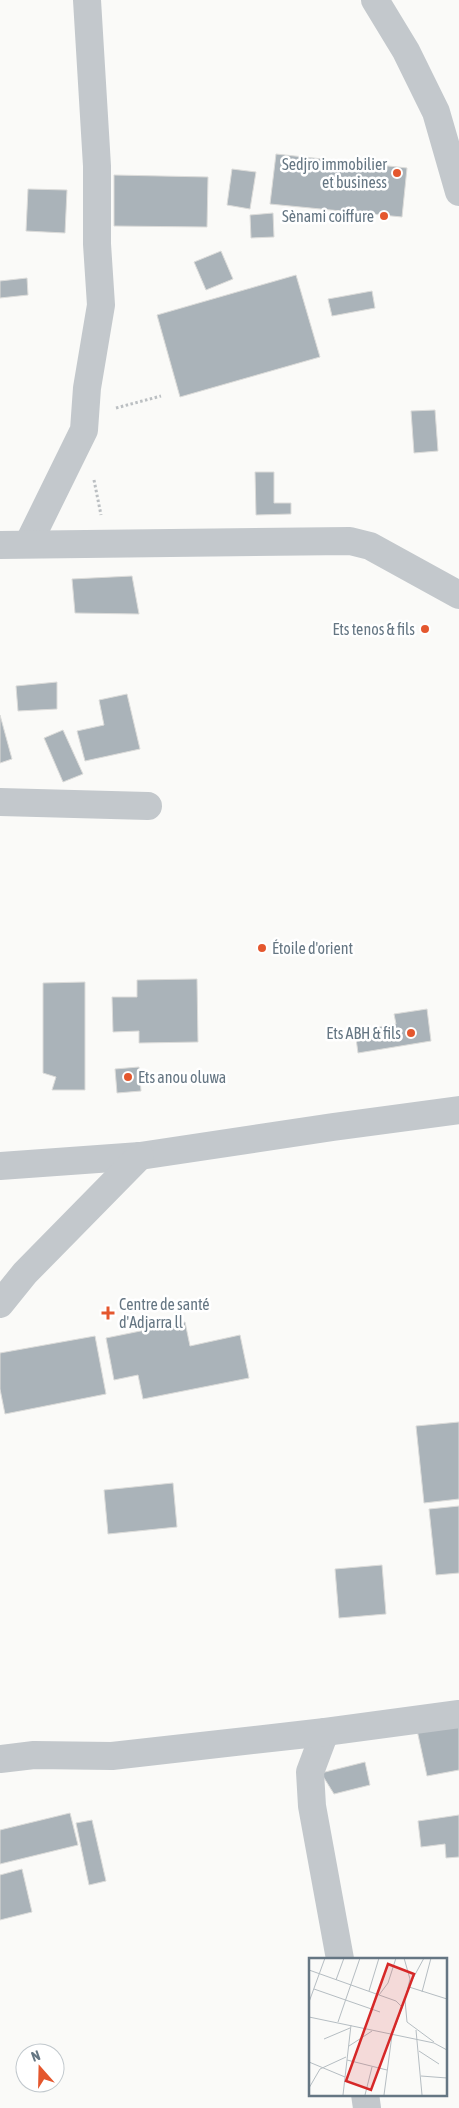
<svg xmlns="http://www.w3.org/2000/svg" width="459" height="2108" font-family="'Asap Condensed',sans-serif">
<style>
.building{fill:#aab3b9;stroke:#dcdcda}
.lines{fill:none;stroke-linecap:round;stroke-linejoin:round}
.path{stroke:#bbbfc2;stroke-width:3;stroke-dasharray:2.5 2.5;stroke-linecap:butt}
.minor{stroke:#c3c8cc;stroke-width:28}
.poi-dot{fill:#e4572e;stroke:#fff;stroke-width:2}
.labels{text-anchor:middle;stroke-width:5;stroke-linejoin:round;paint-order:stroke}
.poi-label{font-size:16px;fill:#657683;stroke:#fff;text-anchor:end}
.inset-road{fill:none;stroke:#b5bdc2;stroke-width:1}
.view{fill:#d62828;fill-opacity:0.15;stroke:#d62828;stroke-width:2.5}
.inset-edge{fill:none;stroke:#657683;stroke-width:2.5}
</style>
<rect width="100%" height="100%" fill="#fafaf8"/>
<!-- building -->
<g class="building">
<path d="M276 154 407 168 402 217 270 204Z"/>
<path d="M232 169 256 172 250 209 227 205Z"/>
<path d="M114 175 208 177 207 227 114 226Z"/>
<path d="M28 189 67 190 65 233 26 231Z"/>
<path d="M273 213 274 237 251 238 250 215Z"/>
<path d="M221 251 233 279 206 290 194 262Z"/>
<path d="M296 275 320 357 180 397 157 315Z"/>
<path d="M27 278 28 295 0 298V281Z"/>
<path d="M372 291 375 308 332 316 328 299Z"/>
<path d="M435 410 438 451 414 453 411 411Z"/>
<path d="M255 472H274V503H291V514L256 515Z"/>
<path d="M132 576 139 614 75 613 72 579Z"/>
<path d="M57 682V709L18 711 16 686Z"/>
<path d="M127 694 140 749 85 761 77 731 104 725 99 700Z"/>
<path d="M0 715 12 759 0 763Z"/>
<path d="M63 730 83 774 63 782 44 738Z"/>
<path d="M197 979 198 1042 139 1043V1031L113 1032 112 997H137V980Z"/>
<path d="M85 982V1090H52L56 1077 43 1073V983Z"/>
<path d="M427 1009 431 1041 358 1053 355 1031 396 1024 394 1014Z"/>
<path d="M139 1067 141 1091 117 1093 115 1069Z"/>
<path d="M185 1322 190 1346 240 1335 249 1378 143 1399 138 1375 114 1380 106 1338Z"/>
<path d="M95 1336 106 1394 5 1414 0 1389V1353Z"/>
<path d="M459 1422V1499L424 1503 416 1426Z"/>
<path d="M173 1483 177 1527 108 1534 104 1490Z"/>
<path d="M459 1506V1573L436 1575 429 1509Z"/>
<path d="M382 1565 386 1614 339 1618 335 1569Z"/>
<path d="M459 1721V1770L427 1776 417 1730Z"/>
<path d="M365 1762 370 1785 334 1794 321 1773Z"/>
<path d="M70 1813 78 1845 0 1864V1830Z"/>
<path d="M459 1815V1857L446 1858 445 1844 421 1847 418 1821Z"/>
<path d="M92 1820 106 1881 89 1885 76 1823Z"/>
<path d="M22 1869 32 1912 0 1920V1875Z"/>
</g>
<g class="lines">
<!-- path -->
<g class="path">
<path d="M116 408 161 396"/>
<path d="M94 480 101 515"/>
</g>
<!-- minor -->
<g class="minor">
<path d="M375 0 406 51 436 112 459 192"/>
<path d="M28 544 84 430 87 388 101 305 97 244V166L87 0"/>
<path d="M0 545 350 541 370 546 459 595"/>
<path d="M0 802 148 806"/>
<path d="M0 1166 140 1156 333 1127 459 1110"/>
<path d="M0 1304 25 1273 140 1156"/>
<path d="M325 1732 310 1772 312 1806 340 1959"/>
<path d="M0 1759 34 1755 112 1756 325 1732 459 1714"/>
<path d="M365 2094 367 2108"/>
</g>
</g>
<!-- markers -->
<g class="poi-dot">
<circle cx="397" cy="173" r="5"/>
<circle cx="384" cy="216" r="5"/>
<circle cx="425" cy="629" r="5"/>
<circle cx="262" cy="948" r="5"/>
<circle cx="411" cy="1033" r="5"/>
<circle cx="128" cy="1077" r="5"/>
<path d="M105.5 1305.5h5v5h5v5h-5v5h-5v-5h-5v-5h5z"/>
</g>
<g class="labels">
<!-- poi labels -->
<g class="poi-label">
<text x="387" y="170">Sedjro immobilier<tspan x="387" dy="18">et business</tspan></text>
<text x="374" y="222">Sènami coiffure</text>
<text x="415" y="635">Ets tenos &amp; fils</text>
<text x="272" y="954" text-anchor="start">Étoile d'orient</text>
<text x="401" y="1039">Ets ABH &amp; fils</text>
<text x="138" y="1083" text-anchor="start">Ets anou oluwa</text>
<text x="119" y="1310" text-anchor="start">Centre de santé<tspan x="119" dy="18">d'Adjarra ll</tspan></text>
</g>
</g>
<!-- overview -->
<g transform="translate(309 1958)">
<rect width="138" height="138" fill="#fafaf8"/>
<path class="inset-road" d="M95 0 101 21 96 42 98 64 125 84M0 12 87 43 93 49M27 22 35 0M102 24 115 0M100 29 138 41M5 31 71 54M60 33 70 0M113 34 122 0M70 37 79 25 87 0M0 44 16 0M0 59 125 85 138 92M29 64 51 0M107 72 113 137M15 81 41 70M40 88 63 73M110 93 130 106M38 102 78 112M0 104 36 119M112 118 138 120M0 130 11 111 37 99M34 137 42 67M56 137 63 109M75 137 83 77 94 47"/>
<path class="view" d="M79 6 105 16 62 132 37 123Z"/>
<rect width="138" height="138" class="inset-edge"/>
</g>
<!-- north arrow -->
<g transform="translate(40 2068) rotate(340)"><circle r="24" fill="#ffffff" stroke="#c1c8cd"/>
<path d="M0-4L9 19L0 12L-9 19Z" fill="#e4572e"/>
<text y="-8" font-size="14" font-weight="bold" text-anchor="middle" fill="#657683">N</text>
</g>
</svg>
